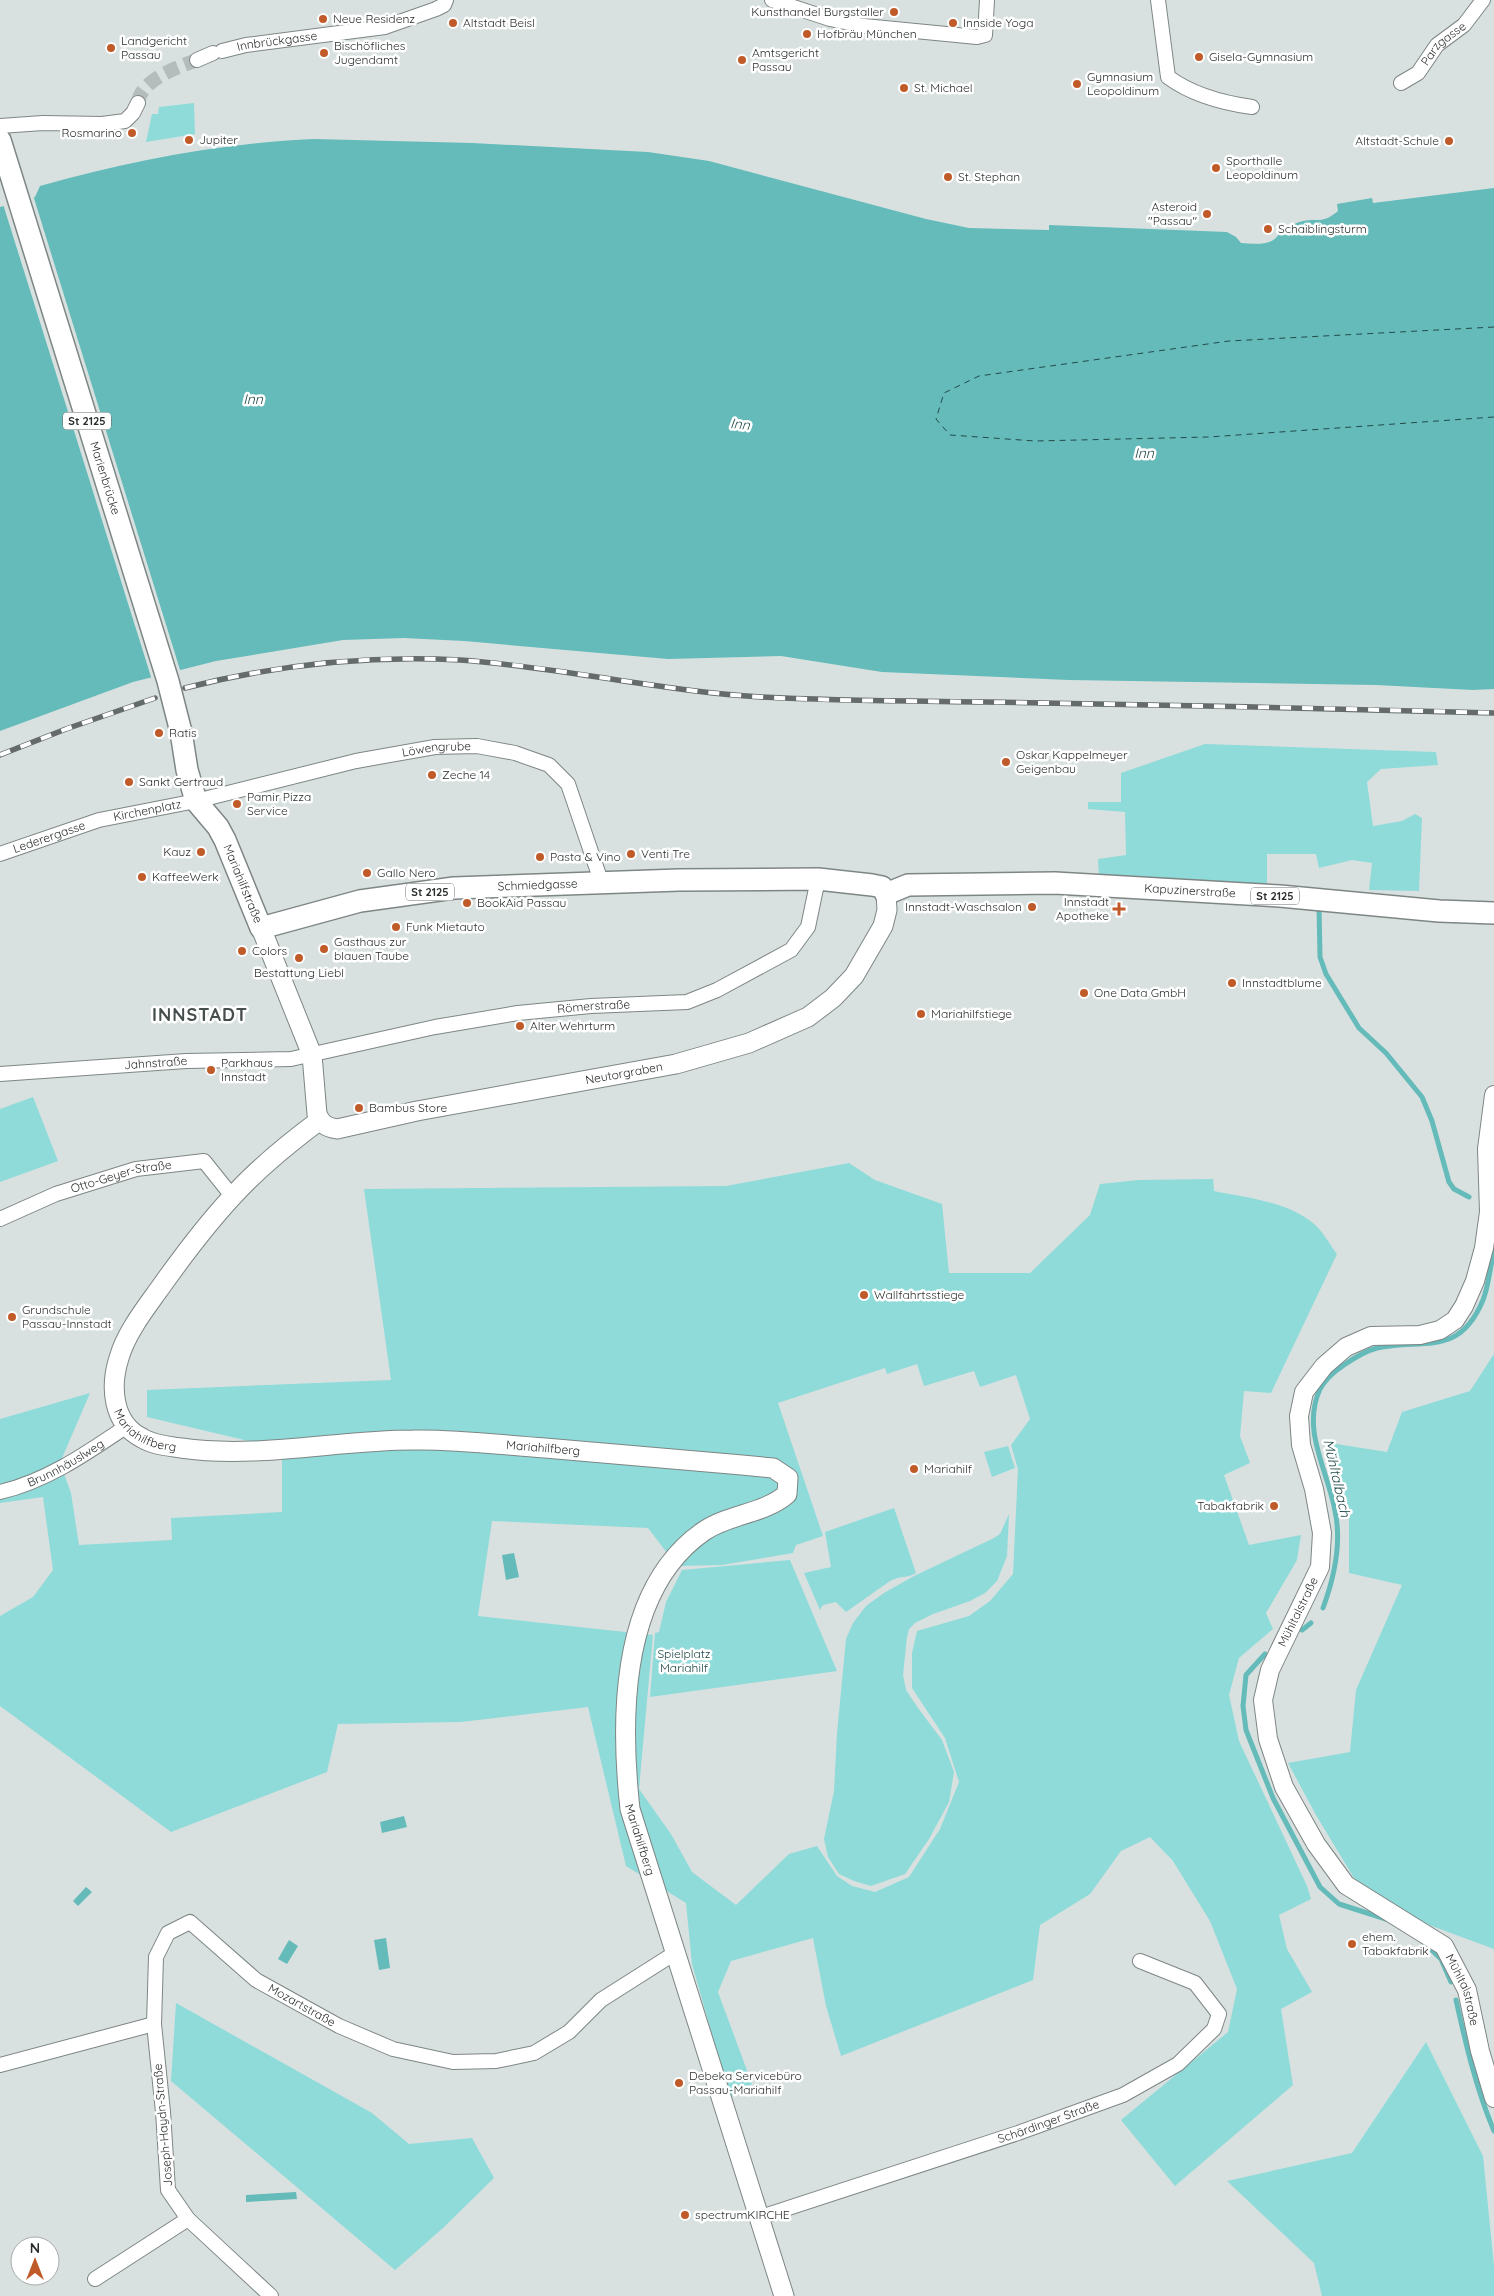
<svg xmlns="http://www.w3.org/2000/svg" width="1494" height="2296" font-family="Quicksand,sans-serif">
<style>
.green{fill:#8edbd9;fill-rule:evenodd}
.water{fill:#64bbb9}
.pier{fill:#d8e1e0}
.lines{fill:none;stroke-linecap:round;stroke-linejoin:round}
.stream{stroke:#64bbb9;stroke-width:5}
.ferry{stroke:#234b4a;stroke-width:1;stroke-dasharray:6 5;stroke-linecap:butt}
.minor-tunnel{stroke:#b5bdbc;stroke-width:14;stroke-dasharray:14 7;stroke-linecap:butt}
.minor-casing{stroke:#7e8685;stroke-width:16}
.tertiary-casing{stroke:#7e8685;stroke-width:20}
.secondary-casing{stroke:#7e8685;stroke-width:21}
.primary-casing{stroke:#7e8685;stroke-width:24}
.minor{stroke:#fff;stroke-width:14}
.tertiary{stroke:#fff;stroke-width:18}
.secondary{stroke:#fff;stroke-width:19}
.primary{stroke:#fff;stroke-width:21}
.rail-casing{stroke:#656a6a;stroke-width:5.5}
.rail{stroke:#fff;stroke-width:4;stroke-dasharray:11;stroke-linecap:butt}
.poi-dot{fill:#c05b29;stroke:#fff;stroke-width:2}
.labels{text-anchor:middle;stroke-width:5;stroke-linejoin:round;paint-order:stroke}
.shield{fill:#fff;stroke:#6b6d6d;stroke-width:1}
.shield-label{font-size:11px;font-weight:bold;fill:#2b2e2e}
.poi-label{font-size:12px;fill:#2b2e2e;stroke:#fff;text-anchor:start}
.street-label{font-size:12px;fill:#2b2e2e;stroke:#fff}
.park-label{font-size:12px;fill:#1c4544;stroke:#fff}
.water-label{font-size:14px;font-style:italic;fill:#234b4a;stroke:#fff}
.district-label{font-size:18px;font-weight:bold;letter-spacing:1px;fill:#474e4e;stroke:#fff}
</style>
<rect width="100%" height="100%" fill="#d8e1e0"/>
<!-- green -->
<g class="green">
<path d="M194 103 195 134 146 142 152 114H158L159 107Z"/>
<path d="M1205 744 1436 752 1438 765 1381 769 1367 782 1373 826 1402 821 1415 814 1422 818 1419 891 1369 890 1372 863 1352 860 1319 868 1316 854H1267V887L1099 877 1098 859 1126 855 1125 812 1088 809V802H1121V773Z"/>
<path d="M33 1097 58 1161 0 1182V1109Z"/>
<path d="M849 1163 875 1180 942 1204 949 1273H1030L1090 1215 1100 1184 1139 1180 1213 1179 1214 1191C1247 1198 1286 1201 1313 1223 1323 1231 1330 1245 1337 1254L1271 1393 1244 1391 1240 1436 1250 1463 1224 1475 1249 1545 1301 1535 1297 1560 1266 1613 1273 1629 1239 1658 1229 1695 1239 1741 1307 1886 1311 1899 1279 1915 1287 1949 1312 1992 1281 2009 1293 2085 1175 2186 1121 2120 1228 2032 1237 1989 1210 1921 1173 1861 1150 1837 1121 1851 1090 1894 1040 1925 1033 1980 841 2056 826 2006 813 1938 731 1961 718 1992 752 2084 730 2098 692 1964 686 1903 626 1866 588 1707 461 1722 338 1724 327 1772 171 1832 0 1706V1616L33 1597 53 1570 43 1497 0 1503V1419L90 1393 60 1463 71 1493 79 1545 172 1540 171 1518 282 1512V1449L147 1417V1390L391 1380 364 1189 726 1186ZM917 1364 924 1386 974 1371 980 1387 1016 1375 1030 1419 1011 1445 1018 1469 1013 1574 990 1601 969 1616 917 1631 912 1653V1688L945 1738 959 1782 940 1829 909 1877 875 1892 852 1886 837 1876 817 1846 789 1854 736 1905 692 1872 671 1834 639 1789 653 1635 478 1616 492 1521 648 1528 677 1566 722 1565 793 1553 796 1545 823 1536 778 1403 885 1368 887 1374Z"/>
<path d="M1494 1354V1949L1386 1909 1357 1883 1316 1815 1288 1763 1350 1752 1356 1690 1402 1585 1349 1573V1511L1330 1443 1387 1452 1402 1412 1470 1391Z"/>
<path d="M1008 1446 1015 1468 992 1477 984 1452Z"/>
<path d="M894 1508 916 1573C908 1578 899 1576 890 1581L846 1612 836 1602 823 1605 820 1610 804 1573 831 1567 825 1532Z"/>
<path d="M1009 1514 1007 1556 997 1581 985 1593 970 1601 933 1614 915 1623 909 1629 907 1637 903 1675 906 1690 918 1708 942 1740 954 1772 949 1802 929 1839 905 1874 871 1886 854 1881 839 1874 828 1857 824 1839 834 1791 837 1733 846 1639 853 1623 866 1606 884 1593 914 1576 994 1538 1000 1534Z"/>
<path d="M790 1560 837 1671 650 1697 655 1633 659 1632 666 1602 682 1570Z"/>
<path d="M176 2003 372 2113 409 2144 472 2138 494 2178 443 2228 395 2270 171 2081Z"/>
<path d="M1426 2042 1483 2156 1494 2266V2296H1322L1314 2263 1227 2181 1352 2153Z"/>
</g>
<!-- water -->
<g class="water">
<path d="M314 139 472 143 648 152 709 161 926 219 969 228 1049 230V225L1227 232 1236 237 1241 243C1255 244 1276 247 1280 230 1288 229 1295 222 1303 221 1320 218 1322 224 1338 211L1337 204 1372 198 1373 203 1494 188V689L1473 690 1376 685 1069 680 882 672 781 656 668 659 464 641 404 638 343 640 216 661 133 682 0 731V207L35 197 40 186C129 161 222 143 314 139Z"/>
<path d="M514 1553 519 1577 506 1580 502 1555Z"/>
<path d="M404 1816 407 1827 382 1833 380 1822Z"/>
<path d="M86 1887 92 1892 78 1906 73 1901Z"/>
<path d="M386 1938 390 1968 379 1970 374 1940Z"/>
<path d="M289 1940 298 1946 287 1964 278 1959Z"/>
<path d="M296 2192 297 2199 246 2202V2195Z"/>
</g>
<!-- pier -->
<path class="pier" d="M33 195 181 673 152 680 3 204Z"/>
<g class="lines">
<!-- stream -->
<g class="stream">
<path d="M1319 907 1320 957 1326 974 1359 1028 1386 1053 1422 1097 1432 1121 1449 1182 1454 1189 1469 1197"/>
<path d="M1323 1608C1334 1578 1342 1543 1335 1511 1328 1471 1301 1430 1320 1389 1325 1380 1335 1371 1344 1365 1354 1358 1365 1351 1377 1348 1423 1338 1459 1358 1483 1300 1489 1285 1490 1267 1494 1251"/>
<path d="M1302 1630 1311 1623"/>
<path d="M1265 1654 1246 1675 1243 1706 1246 1730 1273 1798 1320 1887 1339 1904 1389 1920"/>
<path d="M1423 1942 1441 1959 1451 1982"/>
<path d="M1456 2000C1466 2045 1476 2088 1494 2131"/>
</g>
<!-- ferry -->
<path class="ferry" d="M1494 327 1229 341 979 376 944 393 936 419 950 435 1035 441 1209 437 1494 417"/>
<!-- minor-tunnel -->
<path class="minor-tunnel" d="M138 103C140 80 178 67 197 60"/>
<!-- minor casing -->
<g class="minor-casing">
<g id="minor">
<path d="M772 0 830 19 864 26 977 37 985 35 987 0"/>
<path d="M1158 0 1168 77C1191 94 1223 103 1252 107"/>
<path id="s1" d="M222 51 246 45 385 27 436 9 444 5 446 0"/>
<path d="M197 60 213 53"/>
<path id="s2" d="M1401 83 1418 73 1437 45 1464 25 1483 0"/>
<path d="M0 126 43 123 102 124 125 121 133 113 138 103"/>
<path id="s3" d="M0 854 99 820 196 801 356 761 435 747 477 746 515 753 549 765 568 784 602 884"/>
<path id="s4" d="M0 1074 186 1061 291 1059 435 1027 518 1013 591 1006 687 1002 717 990 791 950 808 927 818 879"/>
<path id="s5" d="M0 1219 56 1194 136 1169 204 1161 232 1196"/>
<path id="s6" d="M0 1492C47 1481 87 1453 127 1426"/>
<path id="s7" d="M0 2065 154 2024 156 1957 168 1933 190 1922 256 1980 339 2026 393 2049 453 2062 496 2061 534 2053 569 2032 601 2000 675 1953"/>
<path id="s8" d="M758 2218 1018 2133 1123 2095 1178 2064 1214 2029 1219 2014 1195 1983 1140 1961"/>
<path d="M188 2219 271 2296"/>
<path d="M95 2279 188 2219 168 2190 163 2112 154 2024"/>
</g>
</g>
<!-- tertiary casing -->
<g class="tertiary-casing">
<g id="tertiary">
<path id="s9" d="M1494 1095 1487 1149 1489 1212 1484 1248 1475 1281 1464 1306 1455 1320 1440 1330 1420 1335 1371 1336 1346 1347 1324 1366 1304 1392 1299 1416 1301 1445 1314 1489 1322 1533 1320 1567 1270 1670 1263 1700 1268 1739 1284 1787 1316 1844 1346 1885 1444 1946 1467 1990 1480 2051 1494 2098"/>
</g>
</g>
<!-- secondary casing -->
<g class="secondary-casing">
<g id="secondary">
<path id="s10" d="M261 928 312 1055 317 1114C321 1124 326 1127 337 1129L417 1111 676 1064 749 1043 808 1017 833 998 854 976 883 926 887 910 886 894"/>
<path id="s11" d="M320 1120C289 1143 258 1168 232 1197 206 1225 182 1257 160 1288 145 1309 126 1333 119 1358 110 1386 112 1423 142 1438 153 1445 168 1446 181 1448 258 1459 336 1440 413 1440 457 1439 501 1445 545 1448 611 1454 676 1459 742 1465L773 1468 788 1478 787 1494C764 1514 729 1514 704 1531 620 1589 620 1718 630 1809L784 2296"/>
</g>
</g>
<!-- primary casing -->
<g class="primary-casing">
<g id="primary">
<path id="s12" d="M0 140 168 681 181 732 187 770 196 801 218 827 225 840 261 928 360 901 454 888 679 880 818 879 872 885 882 887 886 894 908 885 1055 883 1280 896 1439 911 1494 913"/>
</g>
</g>
<!-- minor -->
<use href="#minor" class="minor"/>
<!-- tertiary -->
<use href="#tertiary" class="tertiary"/>
<!-- secondary -->
<use href="#secondary" class="secondary"/>
<!-- primary -->
<use href="#primary" class="primary"/>
<!-- rail casing -->
<g class="rail-casing">
<g id="rail">
<path d="M185 688C275 665 367 655 460 660 561 667 660 691 761 697 836 701 911 701 986 702 1155 705 1325 708 1494 713"/>
<path d="M0 755 66 729 155 698"/>
</g>
</g>
<!-- rail -->
<use href="#rail" class="rail"/>
</g>
<!-- markers -->
<g class="poi-dot">
<circle cx="894" cy="12" r="5"/>
<circle cx="323" cy="19" r="5"/>
<circle cx="453" cy="23" r="5"/>
<circle cx="953" cy="23" r="5"/>
<circle cx="807" cy="34" r="5"/>
<circle cx="111" cy="48" r="5"/>
<circle cx="324" cy="53" r="5"/>
<circle cx="1199" cy="57" r="5"/>
<circle cx="742" cy="60" r="5"/>
<circle cx="1077" cy="84" r="5"/>
<circle cx="904" cy="88" r="5"/>
<circle cx="132" cy="133" r="5"/>
<circle cx="189" cy="140" r="5"/>
<circle cx="1449" cy="141" r="5"/>
<circle cx="1216" cy="168" r="5"/>
<circle cx="948" cy="177" r="5"/>
<circle cx="1207" cy="214" r="5"/>
<circle cx="1268" cy="229" r="5"/>
<circle cx="159" cy="733" r="5"/>
<circle cx="1006" cy="762" r="5"/>
<circle cx="432" cy="775" r="5"/>
<circle cx="129" cy="782" r="5"/>
<circle cx="237" cy="804" r="5"/>
<circle cx="201" cy="852" r="5"/>
<circle cx="631" cy="854" r="5"/>
<circle cx="540" cy="857" r="5"/>
<circle cx="367" cy="873" r="5"/>
<circle cx="142" cy="877" r="5"/>
<circle cx="467" cy="903" r="5"/>
<circle cx="1032" cy="907" r="5"/>
<path d="M1116.5 901.5h5v5h5v5h-5v5h-5v-5h-5v-5h5z"/>
<circle cx="396" cy="927" r="5"/>
<circle cx="324" cy="949" r="5"/>
<circle cx="242" cy="951" r="5"/>
<circle cx="299" cy="958" r="5"/>
<circle cx="1232" cy="983" r="5"/>
<circle cx="1084" cy="993" r="5"/>
<circle cx="921" cy="1014" r="5"/>
<circle cx="520" cy="1026" r="5"/>
<circle cx="211" cy="1070" r="5"/>
<circle cx="359" cy="1108" r="5"/>
<circle cx="864" cy="1295" r="5"/>
<circle cx="12" cy="1317" r="5"/>
<circle cx="914" cy="1469" r="5"/>
<circle cx="1274" cy="1506" r="5"/>
<circle cx="1352" cy="1944" r="5"/>
<circle cx="679" cy="2083" r="5"/>
<circle cx="685" cy="2215" r="5"/>
</g>
<g class="labels">
<!-- shield labels -->
<g class="shield">
<rect x="63" y="412.5" width="48" height="17" rx="4"/>
<rect x="406" y="883.5" width="48" height="17" rx="4"/>
<rect x="1251" y="887.5" width="48" height="17" rx="4"/>
</g>
<g class="shield-label">
<text x="87" y="425">St 2125</text>
<text x="430" y="896">St 2125</text>
<text x="1275" y="900">St 2125</text>
</g>
<!-- poi labels -->
<g class="poi-label">
<text x="884" y="16" text-anchor="end">Kunsthandel Burgstaller</text>
<text x="333" y="23">Neue Residenz</text>
<text x="463" y="27">Altstadt Beisl</text>
<text x="963" y="27">Innside Yoga</text>
<text x="817" y="38">Hofbräu München</text>
<text x="121" y="45">Landgericht<tspan x="121" dy="14">Passau</tspan></text>
<text x="334" y="50">Bischöfliches<tspan x="334" dy="14">Jugendamt</tspan></text>
<text x="752" y="57">Amtsgericht<tspan x="752" dy="14">Passau</tspan></text>
<text x="1209" y="61">Gisela-Gymnasium</text>
<text x="1087" y="81">Gymnasium<tspan x="1087" dy="14">Leopoldinum</tspan></text>
<text x="914" y="92">St. Michael</text>
<text x="122" y="137" text-anchor="end">Rosmarino</text>
<text x="199" y="144">Jupiter</text>
<text x="1439" y="145" text-anchor="end">Altstadt-Schule</text>
<text x="1226" y="165">Sporthalle<tspan x="1226" dy="14">Leopoldinum</tspan></text>
<text x="958" y="181">St. Stephan</text>
<text x="1197" y="211" text-anchor="end">Asteroid<tspan x="1197" dy="14">"Passau"</tspan></text>
<text x="1278" y="233">Schaiblingsturm</text>
<text x="169" y="737">Ratis</text>
<text x="1016" y="759">Oskar Kappelmeyer<tspan x="1016" dy="14">Geigenbau</tspan></text>
<text x="442" y="779">Zeche 14</text>
<text x="139" y="786">Sankt Gertraud</text>
<text x="247" y="801">Pamir Pizza<tspan x="247" dy="14">Service</tspan></text>
<text x="191" y="856" text-anchor="end">Kauz</text>
<text x="641" y="858">Venti Tre</text>
<text x="550" y="861">Pasta &amp; Vino</text>
<text x="377" y="877">Gallo Nero</text>
<text x="152" y="881">KaffeeWerk</text>
<text x="1109" y="906" text-anchor="end">Innstadt<tspan x="1109" dy="14">Apotheke</tspan></text>
<text x="477" y="907">BookAid Passau</text>
<text x="1022" y="911" text-anchor="end">Innstadt-Waschsalon</text>
<text x="406" y="931">Funk Mietauto</text>
<text x="334" y="946">Gasthaus zur<tspan x="334" dy="14">blauen Taube</tspan></text>
<text x="252" y="955">Colors</text>
<text x="299" y="977" text-anchor="middle">Bestattung Liebl</text>
<text x="1242" y="987">Innstadtblume</text>
<text x="1094" y="997">One Data GmbH</text>
<text x="931" y="1018">Mariahilfstiege</text>
<text x="530" y="1030">Alter Wehrturm</text>
<text x="221" y="1067">Parkhaus<tspan x="221" dy="14">Innstadt</tspan></text>
<text x="369" y="1112">Bambus Store</text>
<text x="874" y="1299">Wallfahrtsstiege</text>
<text x="22" y="1314">Grundschule<tspan x="22" dy="14">Passau-Innstadt</tspan></text>
<text x="924" y="1473">Mariahilf</text>
<text x="1264" y="1510" text-anchor="end">Tabakfabrik</text>
<text x="1362" y="1941">ehem.<tspan x="1362" dy="14">Tabakfabrik</tspan></text>
<text x="689" y="2080">Debeka Servicebüro<tspan x="689" dy="14">Passau-Mariahilf</tspan></text>
<text x="695" y="2219">spectrumKIRCHE</text>
</g>
<!-- street labels -->
<g class="street-label">
<text dy="4" stroke="none"><textPath href="#s1" startOffset="56">Innbrückgasse</textPath></text>
<text dy="4" stroke="none"><textPath href="#s2" startOffset="59">Parzgasse</textPath></text>
<text dy="4" stroke="none"><textPath href="#s12" startOffset="354">Marienbrücke</textPath></text>
<text dy="4" stroke="none"><textPath href="#s3" startOffset="450">Löwengrube</textPath></text>
<text dy="4" stroke="none"><textPath href="#s3" startOffset="154">Kirchenplatz</textPath></text>
<text dy="4" stroke="none"><textPath href="#s3" startOffset="52">Lederergasse</textPath></text>
<text dy="4" stroke="none"><textPath href="#s12" startOffset="786">Mariahilfstraße</textPath></text>
<text dy="4" stroke="none"><textPath href="#s12" startOffset="1115">Schmiedgasse</textPath></text>
<text dy="4" stroke="none"><textPath href="#s12" startOffset="1774">Kapuzinerstraße</textPath></text>
<text dy="4" stroke="none"><textPath href="#s4" startOffset="599">Römerstraße</textPath></text>
<text dy="4" stroke="none"><textPath href="#s4" startOffset="156">Jahnstraße</textPath></text>
<text dy="4" stroke="none"><textPath href="#s10" startOffset="515">Neutorgraben</textPath></text>
<text dy="4" stroke="none"><textPath href="#s5" startOffset="129">Otto-Geyer-Straße</textPath></text>
<text dy="4" stroke="none"><textPath href="#s11" startOffset="404">Mariahilfberg</textPath></text>
<text dy="4" stroke="none"><textPath href="#s11" startOffset="809">Mariahilfberg</textPath></text>
<text dy="4" stroke="none"><textPath href="#s6" startOffset="72">Brunnhäuslweg</textPath></text>
<text transform="translate(1298 1612) rotate(-64)" y="4">Mühltalstraße</text>
<text dy="4" stroke="none"><textPath href="#s11" startOffset="1499">Mariahilfberg</textPath></text>
<text dy="4" stroke="none"><textPath href="#s9" startOffset="1102">Mühltalstraße</textPath></text>
<text dy="4" stroke="none"><textPath href="#s7" startOffset="418">Mozartstraße</textPath></text>
<text dy="4" stroke="none"><textPath href="#s8" startOffset="306">Schärdinger Straße</textPath></text>
<text transform="translate(163 2125) rotate(-95)" y="4">Joseph-Haydn-Straße</text>
</g>
<!-- park labels -->
<g class="park-label">
<text x="684" y="1658">Spielplatz<tspan x="684" dy="14">Mariahilf</tspan></text>
</g>
<!-- water labels -->
<g class="water-label">
<text x="253" y="404">Inn</text>
<text transform="translate(740 424) rotate(6)" y="5">Inn</text>
<text x="1144" y="458">Inn</text>
<text transform="translate(1337 1478) rotate(77)" y="5">Mühltalbach</text>
</g>
<!-- district labels -->
<g class="district-label">
<text x="200" y="1021">INNSTADT</text>
</g>
</g>
<!-- north arrow -->
<g transform="translate(35 2261)"><circle r="24" fill="#ffffff" stroke="#aaabab"/>
<path d="M0-4L9 19L0 12L-9 19Z" fill="#c05b29"/>
<text y="-8" font-size="14" font-weight="bold" text-anchor="middle" fill="#2b2e2e">N</text>
</g>
</svg>
